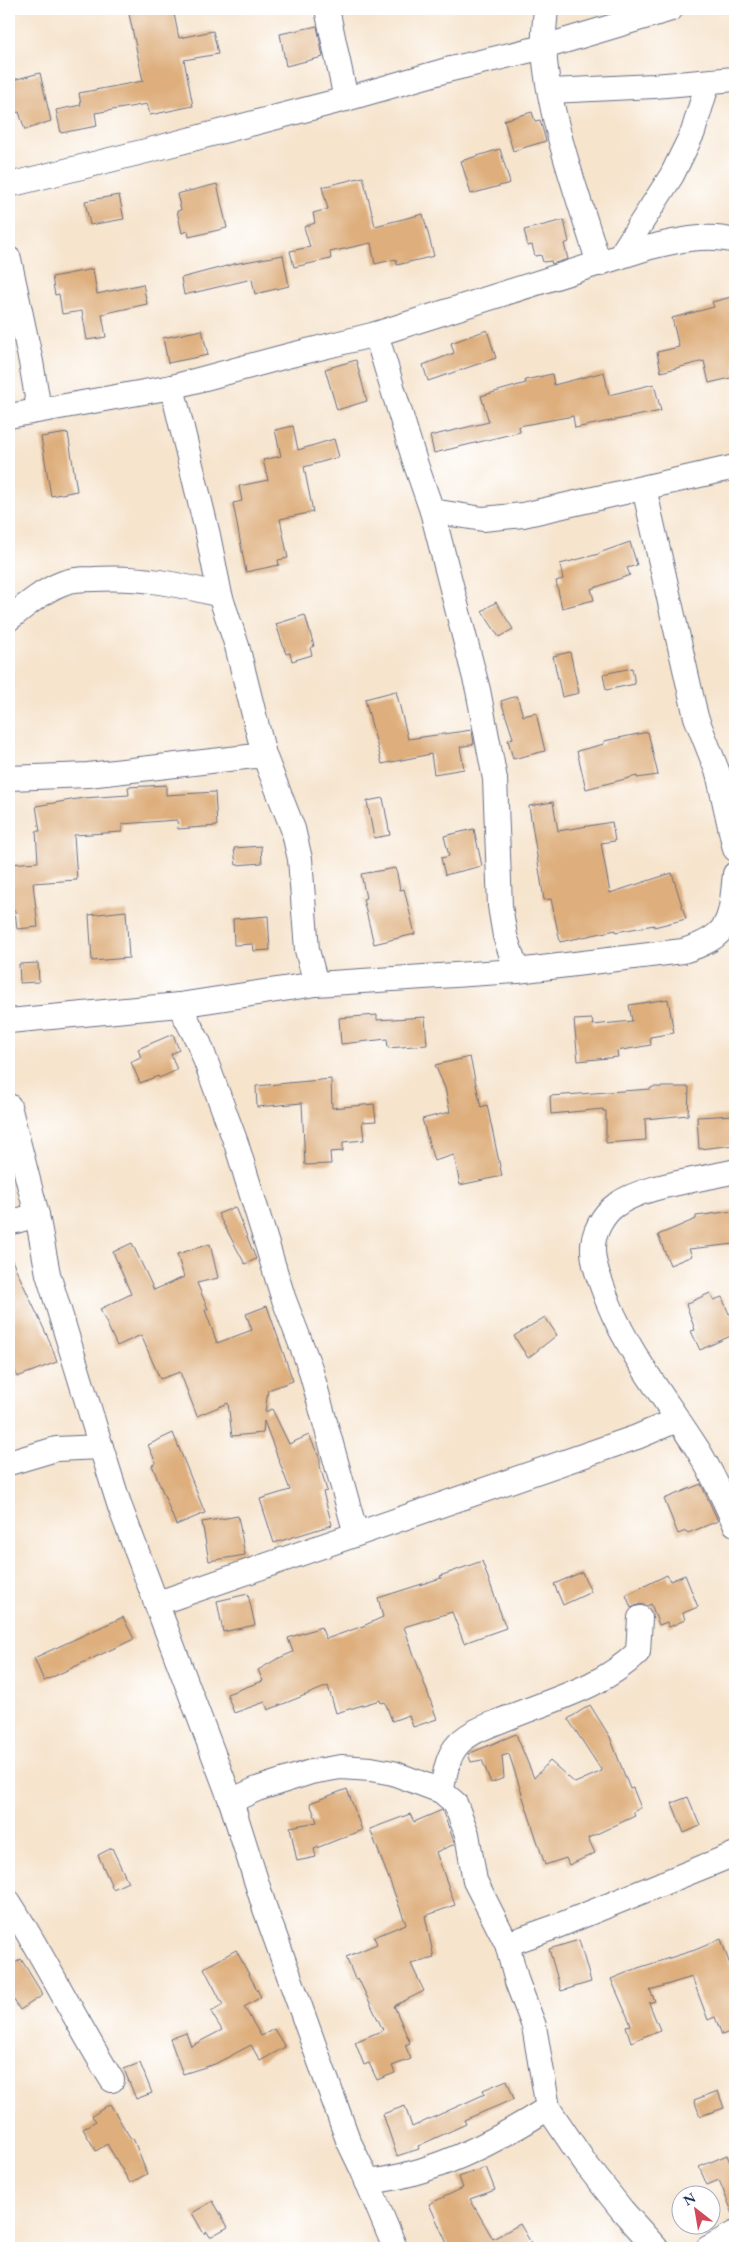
<svg xmlns="http://www.w3.org/2000/svg" width="744" height="2257" font-family="'EB Garamond',serif">
<style>
.building{fill:#deaf7d}
.lines{fill:none;stroke-linecap:round;stroke-linejoin:round}
.street-casing{stroke:#686e85;stroke-width:26}
.street{stroke:#fff;stroke-width:24}
</style>
<rect width="100%" height="100%" fill="#fff"/>
<filter id="ink" filterUnits="userSpaceOnUse"><feTurbulence type="fractalNoise" baseFrequency=".02" numOctaves="2"/><feDisplacementMap in="SourceGraphic" scale="10" xChannelSelector="R" yChannelSelector="G"/><feConvolveMatrix kernelMatrix="1 2 1 2 8 2 1 2 1" color-interpolation-filters="sRGB"/></filter>
<filter id="wash" filterUnits="userSpaceOnUse"><feTurbulence type="fractalNoise" baseFrequency=".0096" numOctaves="4" result="noise"/><feDisplacementMap in="SourceGraphic" scale="20" xChannelSelector="R" yChannelSelector="G"/><feGaussianBlur stdDeviation="1.12" result="paint"/><feColorMatrix in="noise" values="0 0 0 0 0 0 0 0 0 0 0 0 0 0 0 0 0 1.4 0 .05"/><feComposite in="paint" operator="in"/></filter>
<g filter="url(#wash)">
<rect width="100%" height="100%" fill="#f6e4cd"/>
<g id="blocks">
<!-- building -->
<g class="building">
<path d="M128 9H173L179 38 213 31 218 54 184 60 193 106 150 115 147 104 95 113 97 126 61 133 56 110 81 105 79 93 143 81Z"/>
<path d="M317 26 323 57 286 66 280 34Z"/>
<path d="M40 73 51 121 25 130 19 112 9 114V81Z"/>
<path d="M532 112 535 121 540 120 546 141 513 151 504 120Z"/>
<path d="M500 149 510 183 471 194 461 161Z"/>
<path d="M363 177 375 226 423 214 434 256 397 265 396 259 375 264 371 243 330 252 331 259 294 267 290 251 310 247 304 227 315 223 313 213 328 209 322 187Z"/>
<path d="M217 184 227 228 189 237 188 231 182 233 177 211 181 210 177 194Z"/>
<path d="M119 195 124 219 90 225 85 201Z"/>
<path d="M564 220 569 242 564 244 568 259 552 264 551 261 543 262 541 255 535 256 532 245 528 246 524 230Z"/>
<path d="M283 255 289 286 255 294 252 279 184 295 181 278 234 264Z"/>
<path d="M93 269 97 294 143 284 147 304 102 314 106 337 87 340 82 311 62 314 59 294 55 295 52 277Z"/>
<path d="M735 296V377L709 383 704 361 661 372 657 352 679 347 672 318 714 307 712 302Z"/>
<path d="M202 330 208 355 168 363 163 338Z"/>
<path d="M487 330 496 358 428 381 423 365 454 353 451 343Z"/>
<path d="M356 360 367 401 337 410 325 369Z"/>
<path d="M604 372 609 395 654 384 661 411 575 428 573 416 519 426 520 432 434 453 430 436 489 422 481 396 526 383 525 380 552 374 554 385Z"/>
<path d="M293 426 298 450 334 439 339 457 304 467 313 512 280 519 288 558 278 560 279 565 246 572 233 503 242 501 239 486 268 480 263 460 281 456 275 430Z"/>
<path d="M68 433 77 491 51 496 41 437Z"/>
<path d="M630 542 637 565 627 568 630 575 591 589 594 600 562 608 556 581 563 579 560 564 599 554V553Z"/>
<path d="M496 602 513 629 499 637 482 611Z"/>
<path d="M305 615 314 646 310 648 312 655 292 661 290 653 286 654 276 624Z"/>
<path d="M570 652 579 693 562 697 553 656Z"/>
<path d="M632 668 635 684 606 690 603 674Z"/>
<path d="M396 691 408 739 472 730 474 744 460 747 464 769 434 774 431 754 382 764 365 699Z"/>
<path d="M517 696 523 716 536 713 545 751 513 759 508 740 513 738 501 701Z"/>
<path d="M648 732 658 775 637 778V776L586 789 577 751 604 744V741Z"/>
<path d="M166 785V795L215 792 217 826 178 829 177 820 122 824V832L74 835 77 880 33 883 38 927 17 929 15 911H9V864L38 862 36 831H40L36 806 83 798 129 795 128 787Z"/>
<path d="M383 798 390 835 374 838 367 801Z"/>
<path d="M553 802 558 831 612 822 615 841 601 843 610 893 672 873 686 919 654 927V925L616 932V930L560 942 551 899 544 900 529 806Z"/>
<path d="M474 829 482 866 445 875 441 858 449 856 444 836Z"/>
<path d="M261 846 262 863 236 865 234 848Z"/>
<path d="M396 868 400 890 404 889 415 934 374 944 363 899 366 898 361 874Z"/>
<path d="M126 911 129 958 92 961 89 915Z"/>
<path d="M268 916 270 950 254 951 253 944 234 945 233 919Z"/>
<path d="M38 963 39 982 20 983 19 964Z"/>
<path d="M668 999 674 1033 650 1037 651 1045 617 1051 618 1057 578 1061 574 1020 592 1019 593 1025 632 1021 629 1005Z"/>
<path d="M377 1015V1020L425 1017 427 1045 388 1048 387 1039 341 1044 339 1018Z"/>
<path d="M173 1034 179 1050 171 1054 177 1070 159 1078 158 1076 140 1083 131 1062 141 1058 138 1049Z"/>
<path d="M470 1057 481 1107 487 1105 502 1176 460 1185 454 1155 434 1161 422 1119 450 1112 445 1088 435 1065Z"/>
<path d="M331 1079 332 1108 374 1104 376 1121 362 1122 364 1140 343 1142V1151L330 1152 331 1164 305 1165 302 1103 257 1107 256 1086Z"/>
<path d="M652 1087H689L688 1115 645 1119 646 1140 606 1143V1111H603V1109L551 1114 550 1096 651 1089Z"/>
<path d="M735 1115V1145L699 1149 697 1117Z"/>
<path d="M235 1207 256 1259 245 1264 218 1214Z"/>
<path d="M733 1211 735 1244 689 1249 692 1256 670 1265 658 1235 696 1219V1216Z"/>
<path d="M132 1243 154 1290 184 1277 177 1254 210 1244 218 1278 197 1283 208 1309 205 1310 217 1343 252 1330 246 1314 267 1306 293 1381 268 1390 265 1412 272 1409 289 1444 309 1435 320 1459V1466L327 1491 323 1492 332 1525 274 1543 260 1499 290 1490 264 1421 263 1433 232 1436 228 1403 197 1416 180 1372 160 1379 141 1335 117 1346 100 1309 131 1294 113 1252Z"/>
<path d="M9 1254 50 1342 57 1362 17 1377 9 1355Z"/>
<path d="M710 1293 714 1300 722 1297 729 1314 735 1312V1334L700 1350 691 1331 695 1330 686 1304Z"/>
<path d="M545 1317 557 1335 528 1358 514 1336Z"/>
<path d="M173 1433 205 1513 176 1525 152 1465 156 1463 148 1445Z"/>
<path d="M701 1484 718 1521 688 1533 686 1531 678 1534 664 1499Z"/>
<path d="M238 1516 245 1555 209 1561 202 1522Z"/>
<path d="M482 1561 506 1628 464 1643 452 1612 404 1627 437 1719 413 1727 409 1715 392 1721 385 1702 381 1703 380 1700 336 1713 328 1686 268 1710 265 1702 234 1713 227 1694 263 1681 258 1670 277 1659 293 1652 288 1638 321 1627 326 1639 363 1626 383 1617 378 1598 441 1578 440 1576Z"/>
<path d="M582 1572 591 1592 563 1605 554 1584Z"/>
<path d="M667 1575 670 1581 685 1575 698 1607 683 1613 685 1620 669 1627 667 1622 659 1625 651 1604 647 1606 640 1604 631 1608 626 1595Z"/>
<path d="M248 1594 255 1625 223 1632 217 1601Z"/>
<path d="M123 1617 134 1639 44 1681 34 1658Z"/>
<path d="M590 1705 610 1737 630 1789 633 1788 641 1808 633 1812 635 1816 588 1838 595 1853 569 1865 566 1858 545 1865 509 1754 502 1756 504 1778 491 1783 482 1760 471 1762 468 1754 516 1734 534 1778 550 1761 575 1783 602 1771 568 1719Z"/>
<path d="M347 1789 362 1830 314 1849 316 1857 297 1861 290 1827 317 1822 310 1803Z"/>
<path d="M688 1797 700 1826 684 1833 672 1803Z"/>
<path d="M442 1810 455 1844 436 1852 455 1905 425 1916 434 1958 411 1964 424 1991 394 2006 410 2043 405 2045 411 2059 392 2066 395 2073 377 2080 369 2063 364 2065 355 2042 383 2030 358 1978 355 1979 346 1957 377 1944 374 1937 406 1924 370 1829 410 1814 414 1822Z"/>
<path d="M112 1848 128 1882 113 1889 98 1855Z"/>
<path d="M721 1939 735 1979V2030L722 2035 715 2017 708 2020 692 1977 650 1990 655 2001 649 2003 660 2030 631 2042 626 2026 631 2025 611 1979 638 1968 695 1950Z"/>
<path d="M579 1940 591 1982 561 1991 549 1949Z"/>
<path d="M236 1950 261 1997 244 2007 261 2036 274 2029 285 2047 260 2061 251 2045 215 2064 183 2074 170 2039 186 2033 191 2046 222 2030 211 2012 223 2005 204 1968Z"/>
<path d="M21 1959 43 1995 20 2010 9 1992V1967Z"/>
<path d="M140 2063 152 2093 136 2099 124 2069Z"/>
<path d="M507 2080 514 2099 464 2120 466 2124 418 2146 419 2149 397 2156 383 2114 405 2106 412 2127 485 2094 483 2090Z"/>
<path d="M718 2091 724 2108 700 2116 694 2100Z"/>
<path d="M110 2104 131 2139 133 2138 147 2174 130 2183 107 2144 96 2151 83 2129 96 2121 92 2116Z"/>
<path d="M727 2155 735 2174V2219L719 2180 707 2185 699 2167Z"/>
<path d="M486 2167 495 2190 470 2199 493 2239 520 2224 534 2248H449L429 2204 463 2188 459 2177Z"/>
<path d="M213 2201 228 2227 210 2237 207 2232 204 2234 192 2213Z"/>
</g>
</g>
</g>
<g filter="url(#ink)">
<use href="#blocks" fill-opacity="0" stroke="#686e85" stroke-width="1"/>
<g class="lines">
<!-- street casing -->
<g class="street-casing">
<g id="street">
<path d="M327 9 346 99"/>
<path d="M546 9C545 21 543 35 544 47 547 115 579 198 599 264"/>
<path d="M551 91 654 86 735 79"/>
<path d="M9 185 146 151 346 99 447 70 544 47 671 9"/>
<path d="M620 256 672 175 693 132 708 82"/>
<path d="M9 259 31 362 39 409"/>
<path d="M376 334 416 465 432 511 478 690 495 779 500 906 505 936 517 971"/>
<path d="M172 387 208 535 220 595 237 646 264 755 293 829 300 859 307 950 316 984"/>
<path d="M9 416 172 387 287 356 376 334 647 248C674 241 707 233 735 241"/>
<path d="M644 488 696 717 718 773 735 849"/>
<path d="M432 511 483 519 523 515 735 467"/>
<path d="M9 619C25 606 44 590 63 583 72 579 85 579 94 579 138 576 178 584 220 595"/>
<path d="M9 778 88 775 264 755"/>
<path d="M179 1005 199 1043 236 1143 283 1297 310 1368 356 1534"/>
<path d="M9 1021 179 1005 316 984 517 971 683 951C732 936 730 920 735 874"/>
<path d="M9 1106 37 1215 48 1274 101 1447 120 1507 231 1801 264 1906 348 2140 362 2169 395 2248"/>
<path d="M735 1171C702 1180 643 1185 616 1205 603 1214 592 1234 593 1250 593 1261 597 1273 601 1283 621 1345 664 1396 698 1450 712 1473 724 1499 735 1524"/>
<path d="M9 1223 37 1215"/>
<path d="M9 1463 56 1449 101 1447"/>
<path d="M158 1603 637 1437 677 1420"/>
<path d="M441 1791C445 1777 446 1760 455 1748 467 1732 488 1726 505 1719 550 1700 602 1688 638 1652L640 1618"/>
<path d="M231 1801 257 1789 311 1772 341 1767 371 1769 393 1773 441 1791 455 1803 467 1834 475 1881 507 1944 517 1982 534 2026 548 2108 585 2163 622 2210 656 2248"/>
<path d="M9 1902C46 1960 76 2022 112 2080"/>
<path d="M507 1944 555 1927 735 1854"/>
<path d="M367 2182C432 2175 494 2143 548 2108"/>
<path d="M708 2248 735 2233"/>
</g>
</g>
<!-- street -->
<use href="#street" class="street"/>
</g>
</g>
<!-- margin -->
<rect width="744" height="2257" fill="none" stroke="#fff" stroke-width="30"/>
<!-- north arrow -->
<g transform="translate(696 2210) rotate(329)"><circle r="24" fill="#ffffff" stroke="#a4acbf"/>
<path d="M0-4L9 19L0 12L-9 19Z" fill="#d1495b"/>
<text y="-8" font-size="14" font-weight="bold" text-anchor="middle" fill="#1b2f5e">N</text>
</g>
</svg>
